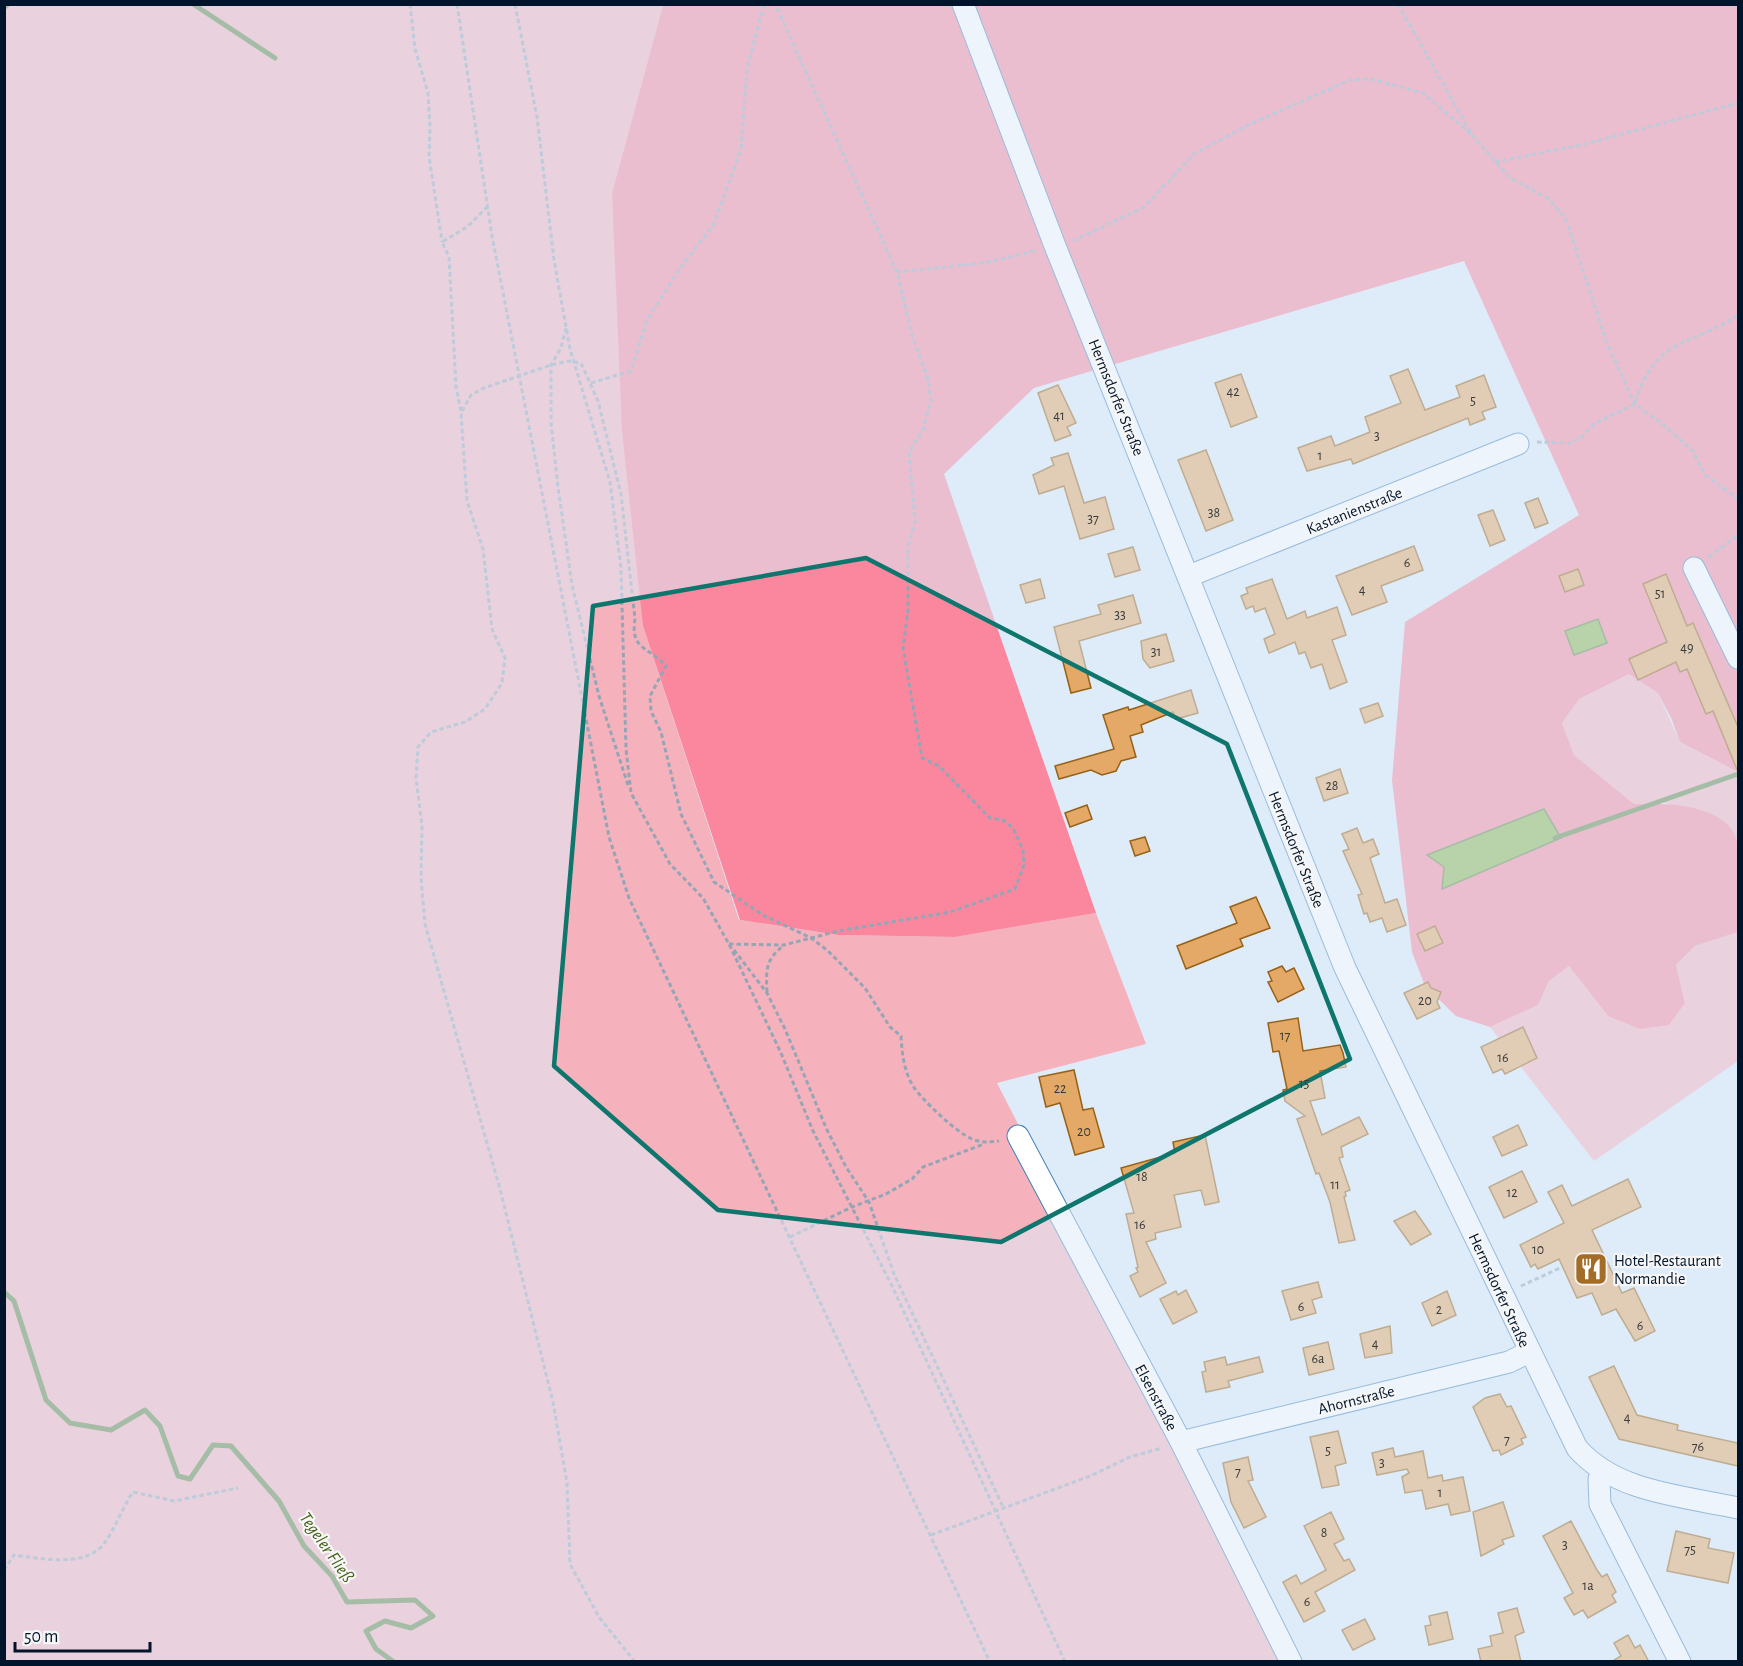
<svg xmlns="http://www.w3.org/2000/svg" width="1743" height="1666" font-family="'Alegreya Sans',sans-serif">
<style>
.green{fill:#f5b2bc}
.forest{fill:#fb879e;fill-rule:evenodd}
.water{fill:#89b54d;stroke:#608543;stroke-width:1.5}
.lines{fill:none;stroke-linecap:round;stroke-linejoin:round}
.stream{stroke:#608543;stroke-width:5}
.building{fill:#e4a966;stroke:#976117;stroke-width:1.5}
.minor-casing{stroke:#4482bb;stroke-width:23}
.path{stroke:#95a5b5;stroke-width:3;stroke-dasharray:4.5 3;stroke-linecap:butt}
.minor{stroke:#fff;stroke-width:21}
.marked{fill:none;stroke:#0f766e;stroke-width:4.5;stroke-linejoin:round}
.labels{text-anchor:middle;stroke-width:4.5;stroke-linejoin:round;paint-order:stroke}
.number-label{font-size:14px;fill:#393a3a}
.street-label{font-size:16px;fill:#00152b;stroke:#f6f6f6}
.poi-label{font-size:16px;fill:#00152b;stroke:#f6f6f6;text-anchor:start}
.water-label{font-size:18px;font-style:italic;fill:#425e15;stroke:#f6f6f6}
</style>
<rect width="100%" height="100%" fill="#deebf8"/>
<!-- green -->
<g class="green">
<path d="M5 5H663L612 193 643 626 739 920 838 935 955 937 1096 913 1146 1044 997 1083 1181 1442 1285 1661 5 1662Z"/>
<path d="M1629 674 1658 693 1680 742 1738 772V844L1731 829 1665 803 1634 804 1574 755 1562 723 1579 699Z"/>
<path d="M1738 932V1061L1594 1161 1490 1027 1538 1005 1549 981 1569 966 1608 1016 1685 1003 1676 965 1695 946Z"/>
</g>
<!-- forest -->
<path class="forest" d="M663 5H1738V772L1680 742 1672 720 1658 693 1629 674 1579 699 1562 723 1574 755 1634 804C1666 803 1729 803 1738 844 1743 863 1738 910 1738 932L1695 946 1676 965 1685 1003 1669 1025 1640 1029 1608 1016 1569 966 1549 981 1538 1005 1490 1027 1456 1016 1425 986 1412 952 1392 780 1405 622 1579 515 1464 261 1034 388 944 474 1096 913 955 937 838 935 740 920 643 626 622 431 612 193ZM1560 838 1442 888 1444 867 1428 855Z"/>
<!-- water -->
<g class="water">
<path d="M1598 619 1607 643 1574 655 1565 631Z"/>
<path d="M1544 809 1561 838 1442 889 1444 867 1427 855Z"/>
</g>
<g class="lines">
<!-- stream -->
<g class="stream">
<path d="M193 4 275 58"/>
<path d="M4 8 8 4"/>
<path d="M1555 838 1738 774"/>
<path d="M4 1292 14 1301 46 1400 70 1423 111 1430 145 1410 160 1426 178 1476 190 1479 213 1445 231 1446 279 1501 304 1546 332 1576 347 1602 415 1600 433 1616 411 1628 385 1621 366 1631 376 1649 394 1662"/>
</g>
</g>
<!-- building -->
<g class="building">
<path d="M1408 369 1425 410 1460 397 1456 386 1484 375 1496 407 1482 412 1485 419 1470 425 1468 418 1353 464 1351 459 1307 471 1298 448 1331 436 1335 446 1370 432 1365 417 1401 403 1390 376Z"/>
<path d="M1241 374 1257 417 1231 427 1215 383Z"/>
<path d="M1058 385 1076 423 1067 427 1071 435 1055 441 1038 393Z"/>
<path d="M1206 450 1233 520 1206 531 1178 460Z"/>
<path d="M1068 453 1084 503 1105 497 1114 529 1080 539 1064 486 1039 494 1033 475 1054 465 1051 458Z"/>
<path d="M1538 498 1548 523 1535 528 1525 503Z"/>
<path d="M1493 510 1505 540 1490 546 1478 515Z"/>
<path d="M1414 546 1423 570 1381 586 1387 602 1352 615 1336 576Z"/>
<path d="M1133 547 1140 570 1115 577 1108 554Z"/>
<path d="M1578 569 1584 585 1565 592 1559 576Z"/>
<path d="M1666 574 1687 626 1693 623 1738 727V772L1713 711 1706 714 1687 669 1680 672 1676 662 1638 680 1629 659 1667 642 1643 584Z"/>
<path d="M1040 579 1045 598 1026 603 1020 585Z"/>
<path d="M1272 579 1287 619 1305 611 1307 618 1337 607 1346 635 1332 640 1347 682 1330 689 1322 664 1311 668 1305 652 1299 654 1295 642 1269 653 1264 639 1275 634 1265 608 1255 612 1253 606 1246 609 1241 596 1248 593 1246 588Z"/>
<path d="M1133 595 1141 623 1079 641 1091 688 1071 693 1054 627 1101 614 1098 605Z"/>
<path d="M1166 634 1174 661 1150 668 1143 659 1141 641Z"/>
<path d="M1191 690 1198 713 1176 719 1173 712 1141 725 1143 732 1130 736 1136 757 1121 761 1116 771 1102 775 1091 770 1059 779 1055 766 1114 749 1103 715 1128 707 1129 710Z"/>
<path d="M1378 703 1383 716 1365 723 1360 709Z"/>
<path d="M1340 769 1348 793 1324 801 1316 778Z"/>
<path d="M1087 805 1092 819 1070 827 1065 813Z"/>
<path d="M1357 828 1363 843 1373 839 1379 854 1370 858 1385 903 1397 899 1406 925 1387 932 1382 918 1370 922 1367 913 1364 914 1358 895 1362 894 1343 851 1349 849 1342 834Z"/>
<path d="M1145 837 1150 851 1135 856 1130 841Z"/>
<path d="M1256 897 1270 928 1240 939 1243 946 1186 969 1177 946 1237 923 1230 907Z"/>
<path d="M1435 926 1443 943 1425 951 1417 934Z"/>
<path d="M1282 966 1286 972 1294 968 1304 989 1278 1002 1268 982 1272 981 1268 972Z"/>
<path d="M1428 982 1431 988 1441 992 1437 1002 1440 1008 1417 1019 1404 993Z"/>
<path d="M1298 1018 1303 1051 1340 1045 1343 1053 1346 1067 1320 1071 1325 1098 1310 1101 1322 1135 1359 1117 1368 1134 1341 1147 1343 1157 1339 1158 1350 1190 1345 1192 1346 1196 1344 1197 1355 1240 1339 1243 1330 1202 1319 1173 1316 1174 1297 1119 1305 1116 1285 1101 1283 1090 1287 1089 1279 1051 1273 1052 1268 1023Z"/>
<path d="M1523 1027 1537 1058 1505 1074 1502 1069 1493 1073 1481 1047Z"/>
<path d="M1074 1070 1083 1110 1093 1108 1104 1147 1075 1155 1060 1103 1046 1107 1039 1077Z"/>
<path d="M1518 1125 1527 1145 1502 1156 1493 1137Z"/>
<path d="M1205 1135 1219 1202 1205 1205 1201 1190 1174 1195 1181 1227 1155 1233 1156 1239 1146 1242 1166 1283 1140 1297 1130 1276 1138 1272 1136 1268 1138 1267 1126 1214 1134 1213 1121 1168 1175 1153 1173 1142Z"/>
<path d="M1522 1171 1537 1202 1504 1218 1489 1187Z"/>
<path d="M1628 1179 1641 1207 1592 1230 1622 1293 1634 1288 1655 1331 1635 1341 1616 1309 1602 1315 1592 1293 1577 1298 1559 1259 1538 1269 1535 1264 1531 1267 1520 1245 1564 1223 1548 1192 1562 1185 1572 1206Z"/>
<path d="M1415 1211 1431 1234 1411 1245 1394 1221Z"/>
<path d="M1318 1282 1322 1297 1312 1300 1316 1313 1291 1320 1282 1291Z"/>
<path d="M1186 1290 1197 1312 1173 1324 1160 1299 1176 1291 1178 1295Z"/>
<path d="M1447 1291 1456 1315 1432 1326 1422 1303Z"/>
<path d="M1390 1326 1392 1353 1365 1358 1360 1334Z"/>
<path d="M1328 1342 1334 1369 1309 1375 1303 1348Z"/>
<path d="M1225 1357 1227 1365 1259 1357 1263 1372 1228 1381 1230 1387 1206 1392 1202 1372 1206 1371 1204 1362Z"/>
<path d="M1614 1366 1637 1415 1678 1425 1677 1430 1738 1443V1466L1619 1439 1589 1377Z"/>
<path d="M1500 1394 1507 1407 1511 1406 1526 1437 1521 1439 1523 1444 1501 1455 1499 1450 1493 1451 1473 1407 1485 1398Z"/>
<path d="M1338 1431 1346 1463 1335 1466 1339 1485 1322 1488 1310 1437Z"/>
<path d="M1393 1448 1395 1457 1423 1451 1428 1478 1442 1475 1443 1481 1463 1477 1470 1511 1451 1515 1448 1504 1426 1509 1422 1490 1405 1493 1402 1477 1409 1473 1407 1469 1377 1475 1372 1453Z"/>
<path d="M1248 1457 1253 1480 1248 1481 1266 1517 1244 1528 1231 1502 1223 1463Z"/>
<path d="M1503 1502 1514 1536 1502 1540 1504 1544 1481 1556 1473 1512Z"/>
<path d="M1331 1512 1344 1539 1334 1544 1344 1561 1349 1559 1355 1570 1315 1592 1325 1611 1304 1622 1283 1582 1296 1575 1301 1584 1326 1570 1304 1526Z"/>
<path d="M1571 1521 1597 1570 1602 1577 1607 1574 1616 1592 1612 1595 1616 1602 1588 1618 1583 1610 1574 1615 1564 1598 1573 1593 1543 1536Z"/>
<path d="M1676 1531 1710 1539 1708 1548 1734 1553 1728 1583 1667 1571Z"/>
<path d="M1517 1608 1524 1632 1515 1636 1521 1662H1481L1478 1649 1492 1646 1490 1636 1503 1633 1498 1613Z"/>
<path d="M1447 1612 1453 1639 1429 1645 1425 1626 1431 1625 1429 1616Z"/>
<path d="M1365 1619 1375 1639 1353 1650 1342 1630Z"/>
<path d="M1628 1635 1635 1648 1640 1645 1649 1662H1611L1621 1656 1614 1643Z"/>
</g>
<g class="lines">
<!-- minor casing -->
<g class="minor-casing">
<g id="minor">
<path d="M963 4 1055 246 1345 968 1577 1448C1616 1493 1684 1496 1738 1508"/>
<path d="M1694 568 1738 658"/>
<path d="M1189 576 1518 444"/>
<path d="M1018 1136 1181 1442 1291 1662"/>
<path d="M1181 1442 1509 1362 1529 1352"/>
<path d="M1604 1471 1599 1479 1600 1504 1680 1662"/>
</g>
</g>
<!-- path -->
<g class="path">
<path d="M410 4 415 49 428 93 430 127 429 156 442 242"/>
<path d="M457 4 492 236 609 837 629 898 990 1662"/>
<path d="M515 4 537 117 554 260 570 349 610 482 621 568 626 749 631 793 670 864 703 898 729 944 781 1053 813 1131 892 1286 1065 1662"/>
<path d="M1398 4 1472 135 1510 178 1549 199 1566 219 1607 343 1635 404 1659 421 1693 451 1704 474 1738 499"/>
<path d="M1495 162 1585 144 1738 103"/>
<path d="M1073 241 1144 207 1194 154 1248 125 1350 80 1371 79 1423 93 1472 135"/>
<path d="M897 272 984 263 1038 250"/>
<path d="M566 328 561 348 551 365V423L558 487 572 585 599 696 628 785"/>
<path d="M591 383 631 371 647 320 681 267 714 224 741 149 747 69 764 4"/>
<path d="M461 411 456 387 449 257 442 242 467 227 487 207"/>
<path d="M1537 442 1571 443 1583 436 1594 424 1635 404C1654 336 1691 347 1738 315"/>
<path d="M1709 557 1738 535"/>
<path d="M729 944 784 945 838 931 950 912 1015 889 1024 865 1023 850 1013 828 1003 820 990 818 939 766 922 758 903 648 908 610V547L915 522 909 452 923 430 931 400 927 375 913 339 897 272 775 4"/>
<path d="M734 950 767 993 785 1029 827 1130 846 1167 869 1202 894 1274 1003 1507"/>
<path d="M767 992C766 971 765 960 783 946"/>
<path d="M790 1237 852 1207 886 1194 912 1179 923 1167 984 1144"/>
<path d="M1521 1286 1562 1267"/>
<path d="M931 1535 1090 1476 1130 1457 1162 1448"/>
<path d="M4 1570 14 1555C40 1558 83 1568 103 1545 115 1530 122 1508 133 1492L174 1501 238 1488"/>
<path d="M635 1662 599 1617 570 1564 567 1483 553 1402 500 1189 425 924 421 878 422 826 416 778 418 747 431 732 465 722 485 709 502 683 505 658 492 629 483 549 467 501 461 413 471 395 484 388 551 365 568 361 581 363 598 401 621 494 635 619C630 650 648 646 666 666L650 696 651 711 661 732 681 814 714 882 763 915 811 938 827 950 865 988 890 1027 901 1036C902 1054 904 1071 913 1086 922 1100 956 1132 972 1139 981 1143 989 1142 999 1141"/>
</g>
<!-- minor -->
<use href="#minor" class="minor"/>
</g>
<!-- marked area -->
<path d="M0 0H1743V1666H0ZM866 558 1227 744 1350 1059 1001 1242 718 1210 554 1066 593 606Z" fill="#deebf8" fill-opacity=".55" fill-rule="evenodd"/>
<path class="marked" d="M866 558 1227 744 1350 1059 1001 1242 718 1210 554 1066 593 606Z"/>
<!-- icons -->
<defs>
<g id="restaurant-square" transform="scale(1.725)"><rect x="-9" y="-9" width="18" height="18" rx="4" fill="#a36c27" stroke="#f6f6f6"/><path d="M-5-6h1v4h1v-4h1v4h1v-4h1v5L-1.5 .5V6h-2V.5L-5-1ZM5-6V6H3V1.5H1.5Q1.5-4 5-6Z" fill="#fff"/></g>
</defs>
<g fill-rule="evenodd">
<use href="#restaurant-square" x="1591" y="1269"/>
</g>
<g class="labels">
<!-- number labels -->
<g class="number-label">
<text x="1233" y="396">42</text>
<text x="1473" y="405">5</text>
<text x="1059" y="420">41</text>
<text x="1377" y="440">3</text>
<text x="1320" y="460">1</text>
<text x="1214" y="517">38</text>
<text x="1093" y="523">37</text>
<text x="1407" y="567">6</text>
<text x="1362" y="594">4</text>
<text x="1660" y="598">51</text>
<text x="1120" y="619">33</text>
<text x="1687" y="652">49</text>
<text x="1156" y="656">31</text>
<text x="1332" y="790">28</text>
<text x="1425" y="1005">20</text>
<text x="1285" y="1040">17</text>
<text x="1503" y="1062">16</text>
<text x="1304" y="1088">15</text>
<text x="1060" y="1093">22</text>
<text x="1084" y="1136">20</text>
<text x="1142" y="1181">18</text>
<text x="1335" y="1189">11</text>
<text x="1512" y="1197">12</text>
<text x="1140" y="1229">16</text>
<text x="1538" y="1254">10</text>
<text x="1301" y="1311">6</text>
<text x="1439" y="1314">2</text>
<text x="1640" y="1330">6</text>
<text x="1375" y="1348">4</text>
<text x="1318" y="1363">6a</text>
<text x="1627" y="1422">4</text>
<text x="1507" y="1444">7</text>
<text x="1698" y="1451">76</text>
<text x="1328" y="1455">5</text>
<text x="1382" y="1467">3</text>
<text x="1238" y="1476">7</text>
<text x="1440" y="1497">1</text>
<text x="1324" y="1537">8</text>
<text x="1565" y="1549">3</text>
<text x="1690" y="1554">75</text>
<text x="1588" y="1590">1a</text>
<text x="1307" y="1606">6</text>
</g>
<!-- street labels -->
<g class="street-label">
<text transform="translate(1117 397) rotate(68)" y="6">Hermsdorfer Straße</text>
<text transform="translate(1354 510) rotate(-22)" y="6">Kastanienstraße</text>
<text transform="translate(1297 849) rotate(68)" y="6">Hermsdorfer Straße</text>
<text transform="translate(1500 1290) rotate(65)" y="6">Hermsdorfer Straße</text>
<text transform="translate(1157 1397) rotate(62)" y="6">Elsenstraße</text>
<text transform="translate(1356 1399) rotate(-14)" y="6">Ahornstraße</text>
</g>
<!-- poi labels -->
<g class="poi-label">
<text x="1614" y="1266">Hotel-Restaurant<tspan x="1614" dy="18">Normandie</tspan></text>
</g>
<!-- water labels -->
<g class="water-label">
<text transform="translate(327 1547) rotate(55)" y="6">Tegeler Fließ</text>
</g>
</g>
<!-- border -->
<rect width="1743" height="1666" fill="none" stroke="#00152b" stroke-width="12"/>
<!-- scale -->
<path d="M15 1642v9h135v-9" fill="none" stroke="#00152b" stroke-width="3"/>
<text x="24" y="1642" font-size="18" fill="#00152b" stroke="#f6f6f6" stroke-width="4.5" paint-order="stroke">50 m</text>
</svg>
